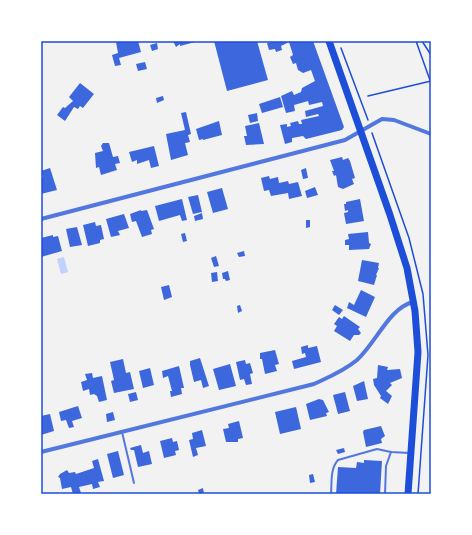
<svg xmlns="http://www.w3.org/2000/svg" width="472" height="535" font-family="Poppins,sans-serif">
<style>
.water{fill:#bfd3fe}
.building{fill:#3d67dc}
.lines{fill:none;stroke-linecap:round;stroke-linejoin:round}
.path{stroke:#1d4ed8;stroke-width:1.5}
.service{stroke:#5277de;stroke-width:2}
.minor{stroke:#5277de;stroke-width:4}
.primary{stroke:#1d4ed8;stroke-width:7}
.neatline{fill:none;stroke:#1d4ed8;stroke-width:1.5}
</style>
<rect width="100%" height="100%" fill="#f2f2f2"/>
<!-- water -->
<path class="water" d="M64 257 68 272 61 274 57 259Z"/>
<!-- building -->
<g class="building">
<path d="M121 41H138L141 52 119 58 121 65 115 66 112 55 118 53 116 42Z"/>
<path d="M173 41H195V42L180 46V44L176 47Z"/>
<path d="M214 41H257L268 80 227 91Z"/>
<path d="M275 41H313L344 127 342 130 306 139 303 136 292 138V142L285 144 280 125 287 124V127L291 126 290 123 298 121 299 124H302L301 120 319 116 318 114 306 117 305 111 323 106 322 102 309 105 308 101 294 105 295 111 286 113 281 96 292 91 294 95 301 92 302 88 315 81 311 70 303 73 298 70 296 63 293 64 290 57 293 55 289 42 281 46 282 50 276 52 275 49 269 50 267 43Z"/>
<path d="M157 43 158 49 152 51 150 45Z"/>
<path d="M145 62 147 69 138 71 136 64Z"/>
<path d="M80 83 94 94 83 108 80 106 78 109 74 107 65 121 57 115 63 107 65 108 73 101 69 97Z"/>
<path d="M163 96 164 100 157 103 156 98Z"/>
<path d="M280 97 283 107 262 113 259 104Z"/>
<path d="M186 112 191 134 188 135 190 142 185 143 188 155 171 160 166 134 185 130 181 113Z"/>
<path d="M257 113 258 121 250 123 248 115Z"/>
<path d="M219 121 222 135 203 140V139L199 140 196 129Z"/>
<path d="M259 123 264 144 246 145 244 136H247L245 126Z"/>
<path d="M103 143H109L113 157 118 156 120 163 115 164 117 170 101 175 99 167 96 168 95 153 103 151 101 146Z"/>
<path d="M154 146 159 166 151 168 149 160 137 164V160L132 162 129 152Z"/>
<path d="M342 157 343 160 348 158 350 161 355 178 352 179 354 184 343 189 338 187 336 175 334 176 332 171H334L330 160Z"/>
<path d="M50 168 57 190 41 194V178L43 177 41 171Z"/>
<path d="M306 168 308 178 303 179 301 170Z"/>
<path d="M269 176 270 179 278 177 279 183 288 181 289 184 298 182 302 196 289 199 288 193 271 196 269 190 264 191 261 178Z"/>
<path d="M315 187 318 195 307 198 305 191Z"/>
<path d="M222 188 228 209 213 213 207 192Z"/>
<path d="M198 195 202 212 193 214 188 197Z"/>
<path d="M182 199 187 220 182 221 180 215 159 221 155 206Z"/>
<path d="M360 199 364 221 346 224 344 213 348 212V210L345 211 344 204H346V202Z"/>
<path d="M141 210V211L147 210 154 229 151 230 152 234 142 237 136 221 132 222 130 214Z"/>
<path d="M202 213 203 219 195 221 194 216Z"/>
<path d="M124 214 129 228 118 231 120 235 111 237 106 219Z"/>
<path d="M306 220H310V227L306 228Z"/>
<path d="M95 222 96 226 101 225 104 239 100 240V243L88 246 83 225Z"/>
<path d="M77 227 82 245 70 247 66 229Z"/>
<path d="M368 232 369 243 371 244 369 249 349 250V245H345V240L349 239 348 234Z"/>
<path d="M185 233 187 241 183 242 181 234Z"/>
<path d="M53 235V237L58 236 62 251 41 257V238Z"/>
<path d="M244 251 245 256 239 257 237 253Z"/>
<path d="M216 256 219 266 214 267 211 258Z"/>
<path d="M362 260 379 263 378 268H379L376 275H377L374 285 358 281Z"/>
<path d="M228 271 230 280 226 281 225 279H223L222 273Z"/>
<path d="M217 272 218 281 212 282 211 273Z"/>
<path d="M169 285 172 297 164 300 161 287Z"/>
<path d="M361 290 375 297 366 317 347 308 349 302 354 305Z"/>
<path d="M240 305 242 311 238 313 237 306Z"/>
<path d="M335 305 343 310 339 315 332 310Z"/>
<path d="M344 316 360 327 358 329 361 333 359 335H354L350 341 334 331 337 326 334 324 339 317 342 319Z"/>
<path d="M308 345V348L317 346 321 362 294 369 292 361 306 357 305 353 302 354 301 347Z"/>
<path d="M275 350 279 364 275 365 277 371 265 374 262 359H260V353Z"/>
<path d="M200 358 209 386 203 388 201 380 194 382 190 365V361Z"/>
<path d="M123 359 126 373 130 372 134 389 114 393 111 381 114 380 110 362Z"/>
<path d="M245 360 246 364 250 363 253 373 250 374 252 384 246 385 244 379 240 380 236 362Z"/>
<path d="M230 364 236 386 219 390 213 369Z"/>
<path d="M378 365 388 367 387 370 400 369 402 378 390 383 392 385 386 391 392 396 388 404 380 398 381 396 374 385 373 379 377 378Z"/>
<path d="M179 366 184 388H181L182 394 171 397 170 391H172L168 376 163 378 162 371Z"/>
<path d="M150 368 154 385 143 388 139 371Z"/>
<path d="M92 373 93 378 102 376 107 400 99 402 97 396 94 394 90 395 89 389 83 391 81 382 87 380 85 374Z"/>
<path d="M364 381 368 399 357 401 353 386Z"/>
<path d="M136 392 138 400 130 402 128 394Z"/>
<path d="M345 392 350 411 338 414 333 395Z"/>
<path d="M319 399 323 400 329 412 326 413 327 416 310 420 306 404Z"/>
<path d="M78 406 82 418 72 421 74 427 69 428 66 420 61 421 59 412Z"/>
<path d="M296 407 301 429 280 434 275 412Z"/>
<path d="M113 412 115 420 107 422 106 414Z"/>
<path d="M50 414 54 431 41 435V416Z"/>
<path d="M239 421 243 438 238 439V442H226L223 429 229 428 228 424Z"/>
<path d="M381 426 385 436 381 439 382 443 366 447 363 432 364 430Z"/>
<path d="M202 430 206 446 196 448 198 455 193 457 189 440 193 439 192 433Z"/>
<path d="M172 438 173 442 177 441 179 450 175 451 176 455 164 458 160 441Z"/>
<path d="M141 445 143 453 149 451 152 464 138 467 134 450H131L130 448Z"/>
<path d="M344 448 345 452 338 454 336 450Z"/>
<path d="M118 451 124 475 113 478 107 454Z"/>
<path d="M98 459 104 481 98 482 100 487 93 489 92 484 79 487 81 493 78 494H73L71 487 62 489 60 478 58 477 60 474 67 470 69 473 75 472 76 474 94 468 92 461Z"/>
<path d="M364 460 382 461 380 494H336L338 467 356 468 357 462 364 463Z"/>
<path d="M313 474 315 482 310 483 309 475Z"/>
<path d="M203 488 204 494H199L198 490Z"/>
</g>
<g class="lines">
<!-- path -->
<g class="path">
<path d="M416 41 431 83"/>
<path d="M422 41 431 55"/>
<path d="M341 48 368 120"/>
<path d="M368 96 431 81"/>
<path d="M372 133 409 238 423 294 428 355 418 494"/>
</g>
<!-- service -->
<g class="service">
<path d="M122 432 134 483"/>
<path d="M331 494C332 482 330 469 338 460L377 449 391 452 410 453"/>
<path d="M385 494 386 466 391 452"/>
</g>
<!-- minor -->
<g class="minor">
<path d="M41 219 345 140 382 119 394 120 431 134"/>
<path d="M41 452 314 384C329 377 344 371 357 360 376 343 389 308 413 302"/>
</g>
<!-- primary -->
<path class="primary" d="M329 41 390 215 407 268 415 311 418 352 408 494"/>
</g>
<!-- border -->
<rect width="472" height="535" fill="none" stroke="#ffffff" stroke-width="84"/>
<rect x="42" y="42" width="388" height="451" class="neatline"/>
</svg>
